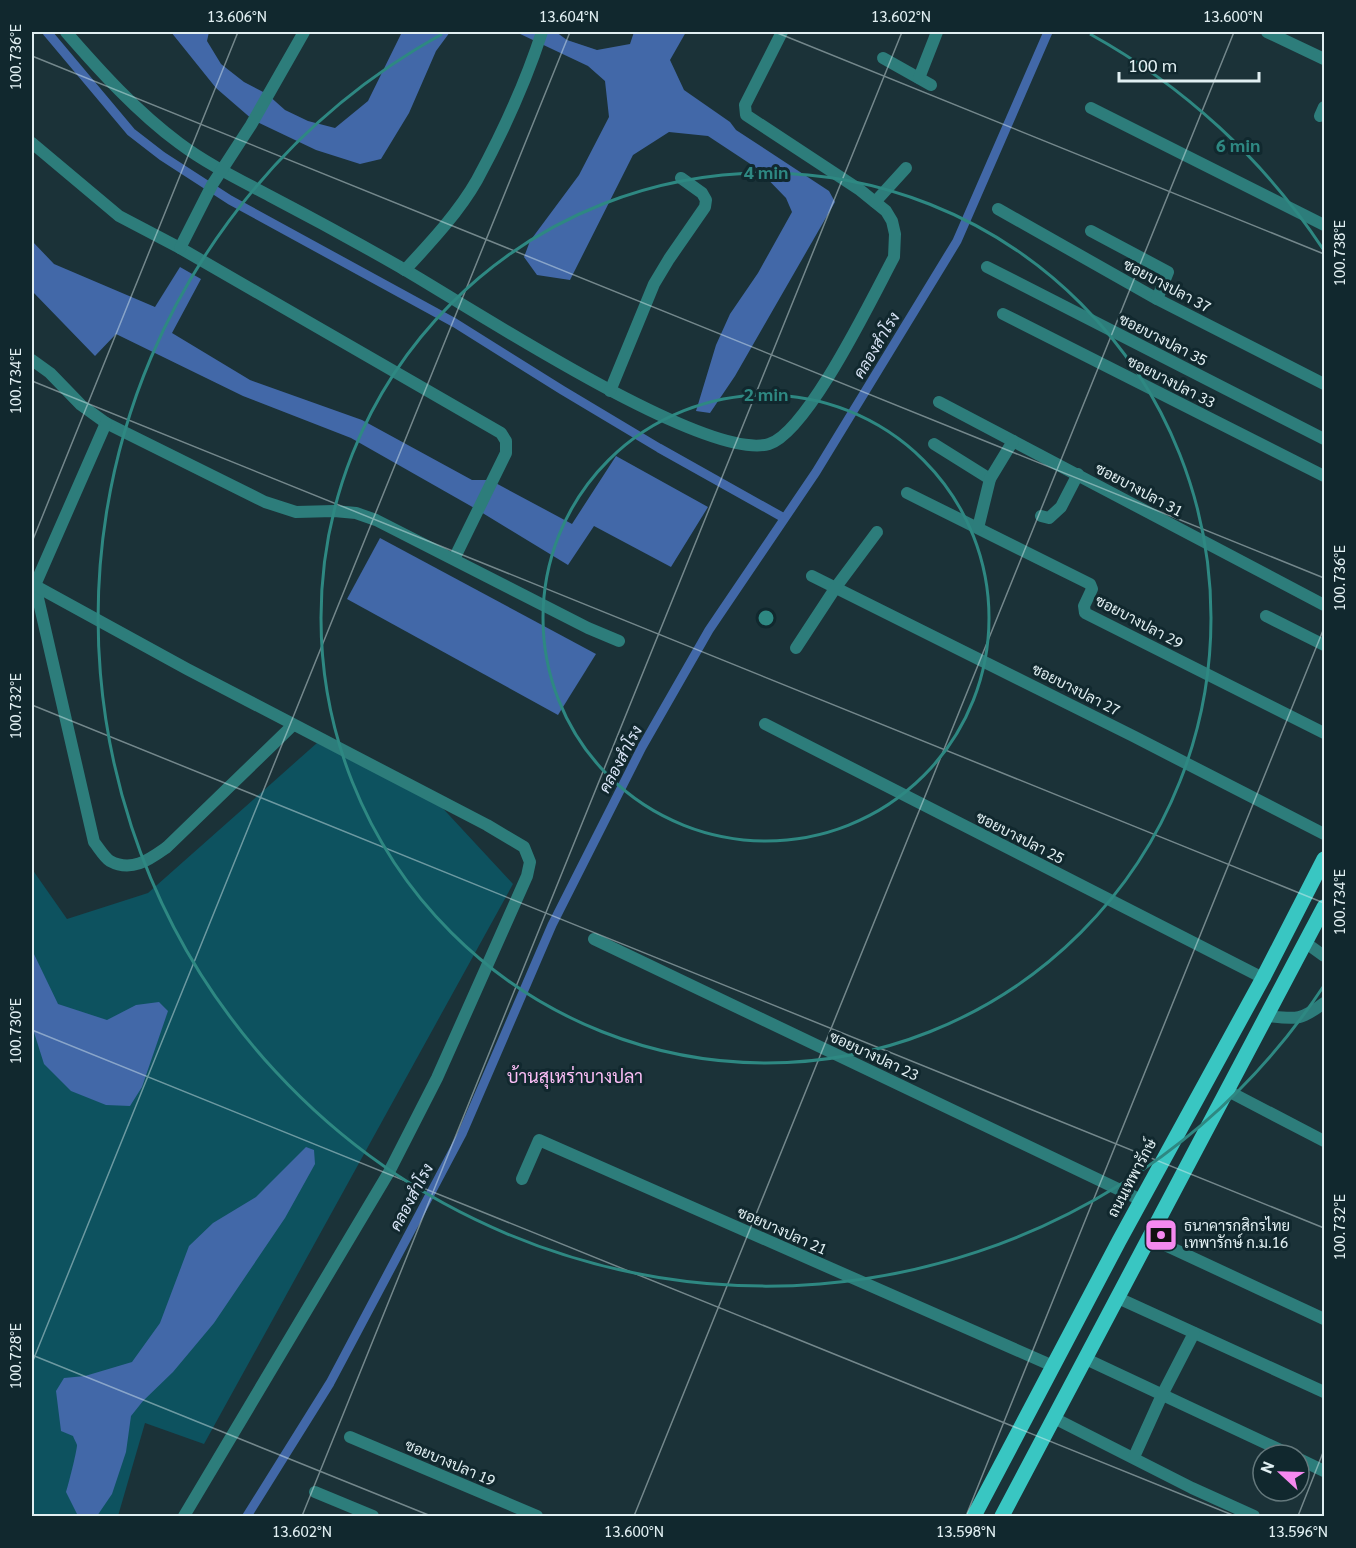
<svg xmlns="http://www.w3.org/2000/svg" width="1356" height="1548" font-family="Georgia,Sarabun,serif">
<style>
.green{fill:#0d525f}
.water{fill:#4268a8}
.lines{fill:none;stroke-linecap:round;stroke-linejoin:round}
.canal{stroke:#4268a8;stroke-width:9}
.minor{stroke:#2d7d7b;stroke-width:12}
.major{stroke:#39c6c2;stroke-width:15}
.ticks{fill:none;stroke:#e1eff2;stroke-width:1.5;stroke-opacity:0.45}
.ring{fill:none;stroke:#2e8882;stroke-width:3}
.labels{text-anchor:middle;stroke-width:6;stroke-linejoin:round;paint-order:stroke}
.street-label{font-size:15px;fill:#e1eff2;stroke:#11282e}
.poi-label{font-size:15px;fill:#e1eff2;stroke:#11282e;text-anchor:start}
.water-label{font-size:16px;font-style:italic;fill:#d9e5f7;stroke:#11282e}
.quarter-label{font-size:18px;fill:#fbbef6;stroke:#11282e}
.centre{fill:#2e8882;stroke:#11282e;stroke-width:3}
.ring-label{font-size:18px;text-anchor:middle;font-weight:bold;fill:#2e8882;stroke:#11282e;stroke-width:6;stroke-linejoin:round;paint-order:stroke}
.neatline{fill:none;stroke:#e1eff2;stroke-width:2}
.ticks-label{font-size:15px;text-anchor:middle;fill:#e1eff2}
</style>
<rect width="100%" height="100%" fill="#1b3238"/>
<!-- green -->
<path class="green" d="M317 743 436 801 513 884 204 1444 145 1423 118 1516H32V869L67 919 148 893Z"/>
<!-- water -->
<g class="water">
<path d="M171 32H209L207 41 221 64 244 82 267 94 285 110 308 121 335 128 368 101 402 32H450L436 51 409 113 381 159 360 164 316 150 253 120 216 88Z"/>
<path d="M516 32H556L567 40 597 50 630 44 634 32H686L670 60 684 90 730 122 736 130 829 191 835 202 735 376 710 413 696 411 716 345 730 314 758 273 792 212 786 198 758 169 708 136 669 132 633 155 570 280 537 275 524 257 530 241 579 175 609 117 605 81 588 66Z"/>
<path d="M32 241 54 264 155 307 180 267 201 279 172 333 250 380 362 420 472 480H490L572 524 616 456 708 507 671 567 594 526 568 565 476 509 351 438 243 396 116 334 95 356 32 291Z"/>
<path d="M380 538 596 654 558 715 347 599Z"/>
<path d="M32 950 58 1004 107 1020 136 1005 159 1002 168 1011 142 1087 130 1106 106 1105 71 1091 44 1064 32 1026Z"/>
<path d="M306 1147 314 1150 315 1164 285 1218 214 1323 173 1372 143 1401 131 1416 126 1452 112 1494 97 1516H78L66 1492C68 1486 77 1451 77 1445 76 1442 74 1439 73 1436L61 1431 56 1391 64 1378 85 1376 132 1362 160 1323 189 1246 213 1223 256 1197Z"/>
</g>
<g class="lines">
<!-- canal -->
<g class="canal">
<path d="M47 32 131 132 162 156 230 200 455 323 562 390 659 448 784 518"/>
<path d="M247 1516 330 1383 462 1134 552 925 642 747 709 630 816 472 957 241 1048 32"/>
</g>
<!-- minor -->
<g class="minor">
<path d="M66 32C100 71 137 112 179 143 207 164 240 180 270 196 314 219 358 243 400 267 465 304 705 463 769 444 808 432 873 296 894 257L895 234 892 221 886 211 860 190 746 115 745 105 782 32"/>
<path d="M1267 32 1324 59"/>
<path d="M883 58 931 85"/>
<path d="M919 78 937 32"/>
<path d="M1091 108 1324 225"/>
<path d="M1320 116 1324 107"/>
<path d="M32 143 119 216 180 248 501 433 506 441V453L454 559"/>
<path d="M875 202 906 168"/>
<path d="M998 209 1157 299 1324 384"/>
<path d="M1091 231 1168 272 1157 299"/>
<path d="M180 248 212 185 251 125 304 32"/>
<path d="M987 267 1324 439"/>
<path d="M405 270C430 243 459 212 477 180 502 134 526 81 542 32"/>
<path d="M1003 314 1324 476"/>
<path d="M32 360 50 373 81 405 106 423 265 502 296 512 334 511 356 513 376 520 588 628 619 641"/>
<path d="M610 391 654 284 669 259 705 207 706 200 702 193 681 178"/>
<path d="M939 402 1324 605"/>
<path d="M106 423 35 585 94 842C99 848 104 857 110 861 132 873 150 859 167 847L293 725"/>
<path d="M934 444 990 479"/>
<path d="M907 493 1090 584 1092 589 1084 606 1085 613 1324 733"/>
<path d="M1041 516 1049 518 1061 507 1078 474"/>
<path d="M978 528 990 479 1013 441"/>
<path d="M812 576 1133 736 1324 834"/>
<path d="M32 584 187 669 487 825 524 847 530 862 527 876 437 1078 389 1172 184 1516"/>
<path d="M1266 616 1324 645"/>
<path d="M796 648 836 587 877 532"/>
<path d="M765 724 1263 978"/>
<path d="M594 939 1141 1200"/>
<path d="M1306 943 1324 956"/>
<path d="M1267 1016C1296 1019 1300 1021 1324 1003"/>
<path d="M1228 1091 1324 1141"/>
<path d="M522 1179 539 1140 1053 1366"/>
<path d="M1150 1238 1324 1319"/>
<path d="M1118 1298 1324 1392"/>
<path d="M1086 1359 1291 1455"/>
<path d="M1054 1418 1192 1488 1254 1516"/>
<path d="M350 1437 537 1516"/>
<path d="M1134 1457 1162 1395 1194 1333"/>
<path d="M1299 1459 1324 1471"/>
<path d="M315 1492 373 1516"/>
</g>
<!-- major -->
<g class="major">
<path d="M974 1516 1119 1241 1263 978 1324 859"/>
<path d="M1002 1516 1324 907"/>
</g>
</g>
<!-- ticks -->
<path class="ticks" d="M775 32 1324 254M32 56 1324 578M32 381 1324 903M32 542 238 32M32 705 1324 1228M32 1030 1235 1516M32 1355 431 1516M32 1363 570 32M302 1516 902 32M634 1516 1234 32M966 1516 1324 628M1298 1516 1324 1450"/>
<!-- distance rings -->
<g class="ring">
<circle cx="766" cy="618" r="223"/>
<circle cx="766" cy="618" r="445"/>
<path d="M1323 987A668 668 0 1 1 442 34M1090 34A668 668 0 0 1 1323 249"/>
</g>
<!-- icons -->
<defs>
<g id="bank-square" transform="scale(1.725)"><rect x="-9" y="-9" width="18" height="18" rx="4" fill="#f589ef" stroke="#11282e"/><path d="M-6-4H6V4H-6ZM0-2.3a2.3 2.3 0 1 0 0 4.6a2.3 2.3 0 1 0 0-4.6Z" fill="#111"/></g>
</defs>
<g fill-rule="evenodd">
<use href="#bank-square" x="1161" y="1235"/>
</g>
<g class="labels">
<!-- street labels -->
<g class="street-label">
<text transform="translate(1167 286) rotate(28)" y="5">ซอยบางปลา 37</text>
<text transform="translate(1163 340) rotate(27)" y="5">ซอยบางปลา 35</text>
<text transform="translate(1171 382) rotate(27)" y="5">ซอยบางปลา 33</text>
<text transform="translate(1139 490) rotate(28)" y="5">ซอยบางปลา 31</text>
<text transform="translate(1139 622) rotate(28)" y="5">ซอยบางปลา 29</text>
<text transform="translate(1076 690) rotate(27)" y="5">ซอยบางปลา 27</text>
<text transform="translate(1020 838) rotate(27)" y="5">ซอยบางปลา 25</text>
<text transform="translate(874 1056) rotate(25)" y="5">ซอยบางปลา 23</text>
<text transform="translate(1132 1178) rotate(-62)" y="5">ถนนเทพารักษ์</text>
<text transform="translate(782 1231) rotate(24)" y="5">ซอยบางปลา 21</text>
<text transform="translate(450 1463) rotate(23)" y="5">ซอยบางปลา 19</text>
</g>
<!-- poi labels -->
<g class="poi-label">
<text x="1184" y="1231">ธนาคารกสิกรไทย<tspan x="1184" dy="17">เทพารักษ์ ก.ม.16</tspan></text>
</g>
<!-- water labels -->
<g class="water-label">
<text transform="translate(876 345) rotate(-59)" y="6">คลองสำโรง</text>
<text transform="translate(620 759) rotate(-62)" y="6">คลองสำโรง</text>
<text transform="translate(411 1197) rotate(-62)" y="6">คลองสำโรง</text>
</g>
<!-- quarter labels -->
<g class="quarter-label">
<text x="575" y="1083">บ้านสุเหร่าบางปลา</text>
</g>
</g>
<circle cx="766" cy="618" r="9" class="centre"/>
<g class="ring-label">
<text x="1238" y="152">6 min</text>
<text x="766" y="179">4 min</text>
<text x="766" y="401">2 min</text>
</g>
<!-- border -->
<rect width="1356" height="1548" fill="none" stroke="#11282e" stroke-width="66"/>
<!-- north arrow -->
<g transform="translate(1281 1473) rotate(292)"><circle r="28" fill="#11282e" stroke="#64787c" stroke-width="1.5"/>
<path d="M0-4.5L10 22L0 15L-10 22Z" fill="#f589ef"/>
<text y="-9" font-size="16" font-weight="bold" text-anchor="middle" fill="#e1eff2">N</text>
</g>
<!-- scale -->
<path d="M1119 72v9h140v-9" fill="none" stroke="#e1eff2" stroke-width="3"/>
<text x="1128" y="72" font-size="18" fill="#e1eff2" stroke="#11282e" stroke-width="4.5" paint-order="stroke">100 m</text>
<rect x="33" y="33" width="1290" height="1482" class="neatline"/>
<g class="ticks-label">
<text x="237" y="22">13.606°N</text>
<text x="569" y="22">13.604°N</text>
<text x="901" y="22">13.602°N</text>
<text x="1233" y="22">13.600°N</text>
<text transform="translate(16 57) rotate(-90)" y="5">100.736°E</text>
<text transform="translate(1340 253) rotate(-90)" y="5">100.738°E</text>
<text transform="translate(16 381) rotate(-90)" y="5">100.734°E</text>
<text transform="translate(1340 578) rotate(-90)" y="5">100.736°E</text>
<text transform="translate(16 706) rotate(-90)" y="5">100.732°E</text>
<text transform="translate(1340 902) rotate(-90)" y="5">100.734°E</text>
<text transform="translate(16 1031) rotate(-90)" y="5">100.730°E</text>
<text transform="translate(1340 1227) rotate(-90)" y="5">100.732°E</text>
<text transform="translate(16 1356) rotate(-90)" y="5">100.728°E</text>
<text x="302" y="1537">13.602°N</text>
<text x="634" y="1537">13.600°N</text>
<text x="966" y="1537">13.598°N</text>
<text x="1298" y="1537">13.596°N</text>
</g>
</svg>
